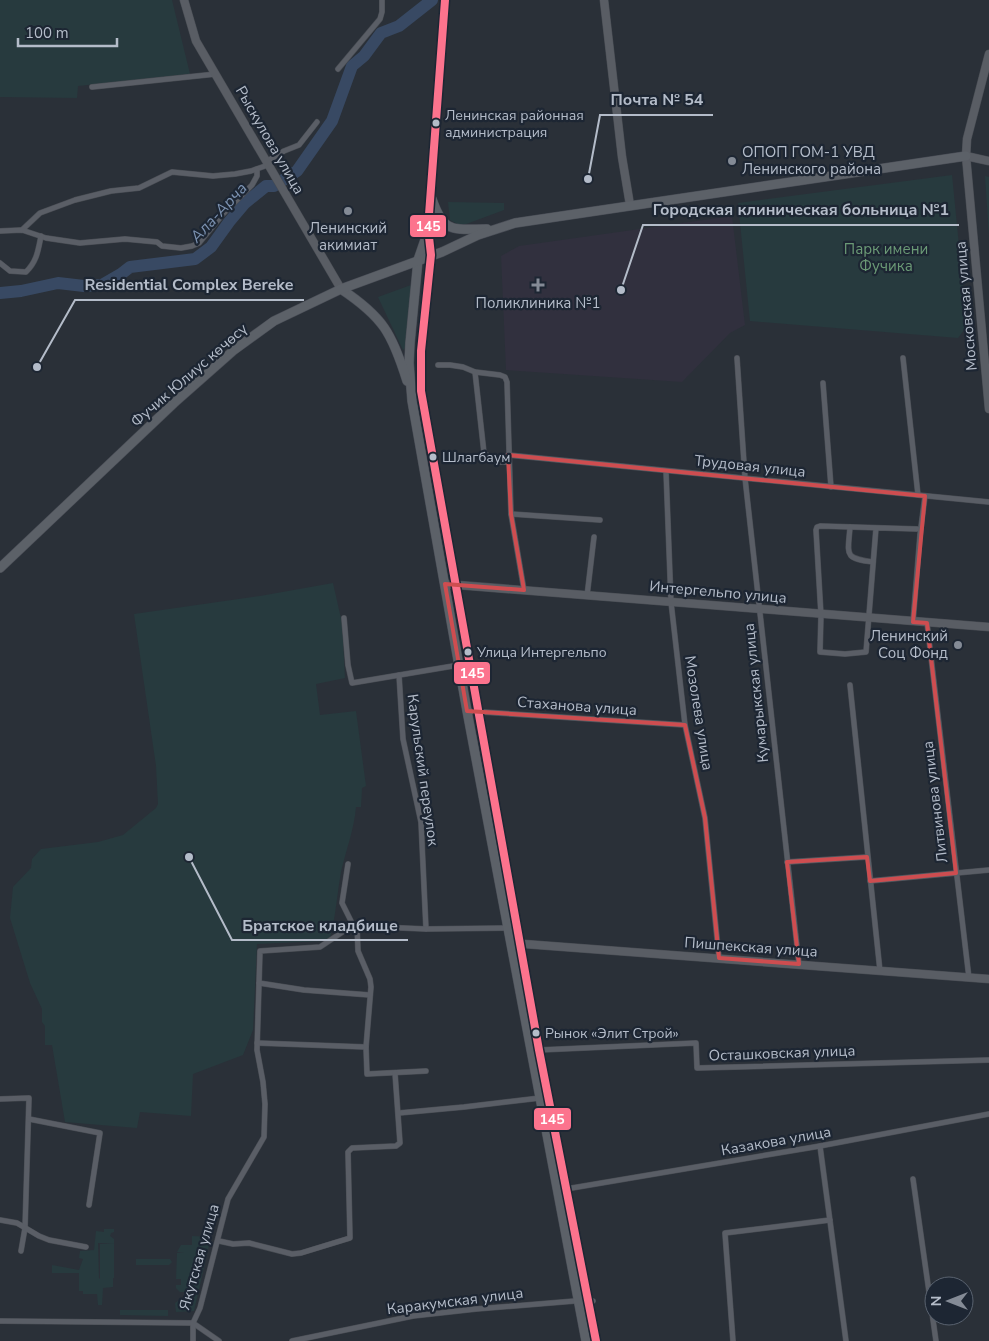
<svg xmlns="http://www.w3.org/2000/svg" width="989" height="1341" font-family="'Nunito Sans',sans-serif">
<style>
.medical{fill:#31303e}
.green{fill:#273a3e}
.lines{fill:none;stroke-linecap:round;stroke-linejoin:round}
.river{stroke:#384963;stroke-width:12}
.street-casing{stroke:#484c53;stroke-width:6}
.secondary-casing{stroke:#484c53;stroke-width:9}
.primary-casing{stroke:#484c55;stroke-width:10}
.street{stroke:#5a5e66;stroke-width:5}
.secondary{stroke:#595d64;stroke-width:8}
.primary{stroke:#5c6168;stroke-width:9}
.bus-1-casing{stroke:#1d2633;stroke-width:11}
.bus-1{stroke:#fc738d;stroke-width:8}
.marked{fill:none;stroke:#ce4d50;stroke-width:4;stroke-linejoin:round}
.bus-dot{fill:#b4bcc9;stroke:#1d2633;stroke-width:2}
.poi-dot{fill:#848b96;stroke:#1d2633;stroke-width:2}
.labels{text-anchor:middle;stroke-width:4.5;stroke-linejoin:round;paint-order:stroke}
.bus-label{font-size:14px;fill:#b4bcc9;stroke:#1d2633;text-anchor:start}
.street-label{font-size:15px;fill:#b4bcc9;stroke:#1d2633}
.poi-label{font-size:15px;fill:#b4bcc9;stroke:#1d2633}
.park-label{font-size:15px;fill:#6b9a76;stroke:#1d2633}
.water-label{font-size:16px;font-style:italic;fill:#7c92b1;stroke:#1d2633}
.leader{fill:none;stroke:#b4bcc9;stroke-width:2}
.callout-dot{fill:#b4bcc9;stroke:#1d2633;stroke-width:2}
.callout-label{font-size:16px;text-anchor:middle;font-weight:bold;fill:#b4bcc9;stroke:#1d2633;stroke-width:4.5;stroke-linejoin:round;paint-order:stroke}
.line-badge{stroke:#1d2633;stroke-width:2}
.badge-label{font-size:14px;text-anchor:middle;font-weight:bold;fill:#fff}
</style>
<rect width="100%" height="100%" fill="#2a3038"/>
<!-- medical -->
<path class="medical" d="M732 216 745 325 730 333 682 382 506 370 501 256 519 246Z"/>
<!-- green -->
<g class="green">
<path d="M0 0H172L190 74 78 86 77 98 0 97Z"/>
<path d="M952 175 967 326 958 338 750 321 738 203Z"/>
<path d="M985 176 989 177V237Z"/>
<path d="M448 202 504 203V210L461 226 450 220Z"/>
<path d="M411 285 405 348 403 350 378 297Z"/>
<path d="M333 583 342 623 345 678 316 684 320 715 356 711 366 786 362 788 361 807H356C354 830 346 850 341 872 337 894 336 915 330 938L324 941 257 944 253 1030 243 1055 193 1074 191 1116 140 1112 137 1128 65 1122 52 1045H45V1026L42 1022V1009L30 983 10 918 13 887 31 868 32 859 41 849 98 842 123 835 156 808 158 804 156 766 134 614 260 596Z"/>
<path d="M208 1209H218L213 1231H210L207 1222Z"/>
<path d="M104 1229H114V1232L111 1233 110 1236 114 1239V1243H98L99 1279 100 1278V1244L114 1243V1278H113V1287L103 1288 102 1305H98L97 1294H83V1291H79V1273H52V1265L79 1270 83 1259 79 1258 80 1251 94 1250 96 1231 104 1232Z"/>
<path d="M192 1236 211 1237 194 1311 176 1312 175 1303 178 1301 189 1300V1292H180L176 1288V1285H181V1279H176L177 1253 184 1252H177L181 1245H192Z"/>
<path d="M136 1259H170L172 1262 169 1265H136Z"/>
<path d="M120 1310H168V1316L120 1315Z"/>
</g>
<g class="lines">
<!-- river -->
<path class="river" d="M0 293 21 291 58 283 84 286 102 285 121 274 130 267 195 259 211 247 229 222 245 203 266 186H274L297 171 332 121 352 66 364 56 381 33 399 26 432 0"/>
<!-- street casing -->
<g class="street-casing">
<g id="street">
<path d="M338 69 380 19 382 12V0"/>
<path d="M92 87 216 74"/>
<path d="M266 162 284 151 299 145 317 122"/>
<path d="M22 230 40 213 75 200 111 191 139 188 172 172 213 176 235 174 251 171 268 165"/>
<path d="M0 231 22 230 46 238 80 243 125 239 157 242 162 246 181 248 192 246 199 243 223 214 252 185 257 176V169"/>
<path d="M0 263 10 271 26 272C37 261 38 251 41 236"/>
<path d="M737 358 745 478 799 964"/>
<path d="M903 358 918 495"/>
<path d="M438 365H450L463 367 475 372 500 375 505 377 507 382 511 514 524 590"/>
<path d="M475 372 484 453 496 462H509"/>
<path d="M823 383 831 487"/>
<path d="M508 455 989 502"/>
<path d="M666 471 671 602 685 725 705 818 719 958"/>
<path d="M511 514 600 520"/>
<path d="M850 527C848 555 843 558 873 562"/>
<path d="M876 528 866 652 845 654 820 652 821 615 816 530 817 527 820 526 917 529"/>
<path d="M587 596 594 537"/>
<path d="M344 618 348 665 352 683 459 665"/>
<path d="M913 622 920 535 925 496"/>
<path d="M927 623 969 978"/>
<path d="M399 675 403 739 421 822 426 929"/>
<path d="M850 685 880 971"/>
<path d="M467 711 685 725"/>
<path d="M787 862 867 857"/>
<path d="M348 864 342 903 353 925"/>
<path d="M870 881 989 870"/>
<path d="M259 983 304 990 370 995"/>
<path d="M257 1043 366 1047"/>
<path d="M539 1050 696 1043 697 1068 989 1060"/>
<path d="M426 1071 367 1074 366 1047 371 987 370 979 358 951 357 926 426 929 508 928"/>
<path d="M0 1099 29 1098 25 1228 21 1251"/>
<path d="M399 1113 464 1107 540 1098"/>
<path d="M29 1119 100 1133 89 1205"/>
<path d="M820 1146 846 1341"/>
<path d="M913 1179 936 1341"/>
<path d="M566 1189 820 1146 989 1114"/>
<path d="M0 1220 17 1223 39 1236 49 1240 86 1247"/>
<path d="M219 1241 233 1244 249 1243 292 1254 301 1253 350 1238 348 1152 352 1148 396 1146 400 1143 395 1073"/>
<path d="M0 1321 193 1323"/>
<path d="M193 1323 219 1341"/>
<path d="M193 1341V1323L200 1308 228 1199 264 1137 265 1104 263 1082 257 1050 260 951 320 947 353 925 357 926"/>
<path d="M292 1341 413 1316 476 1309 587 1300 593 1301"/>
<path d="M733 1341 725 1233 830 1220"/>
</g>
</g>
<!-- secondary casing -->
<g class="secondary-casing">
<g id="secondary">
<path d="M184 0 196 41 341 289"/>
<path d="M604 0 622 157 630 205"/>
<path d="M989 54 967 139 966 156 989 409"/>
<path d="M966 156 989 161"/>
<path d="M445 584 989 627"/>
<path d="M511 943 989 979"/>
</g>
</g>
<!-- primary casing -->
<g class="primary-casing">
<g id="primary">
<path d="M445 0 428 228 431 255 421 351V391L539 1050 596 1341"/>
<path d="M432 199C444 234 453 229 487 229"/>
<path d="M427 234 418 260 410 343 409 363 412 401 467 711 586 1341"/>
<path d="M341 289C383 317 392 333 407 381"/>
<path d="M0 568 174 403 234 350 274 321 341 289 442 252 478 235 515 223 966 156"/>
</g>
</g>
<!-- street -->
<use href="#street" class="street"/>
<!-- secondary -->
<use href="#secondary" class="secondary"/>
<!-- primary -->
<use href="#primary" class="primary"/>
<!-- bus-1 casing -->
<g class="bus-1-casing">
<path id="bus-1" d="M445 0 428 228 431 255 421 351V391L539 1050 596 1341"/>
</g>
<!-- bus-1 -->
<use href="#bus-1" class="bus-1"/>
</g>
<!-- marked area -->
<path class="marked" d="M508 455 925 496 913 622 927 623 956 873 870 881 867 857 787 862 799 964 719 958 705 818 685 725 467 711 445 584 524 590 511 514Z"/>
<!-- markers -->
<g class="bus-dot">
<circle cx="436" cy="123" r="4.5"/>
<circle cx="433" cy="457" r="4.5"/>
<circle cx="468" cy="652" r="4.5"/>
<circle cx="536" cy="1033" r="4.5"/>
</g>
<g class="poi-dot">
<circle cx="732" cy="161" r="5"/>
<circle cx="348" cy="211" r="5"/>
<path d="M535.5 277.5h5v5h5v5h-5v5h-5v-5h-5v-5h5z"/>
<circle cx="958" cy="645" r="5"/>
</g>
<g class="labels">
<!-- bus labels -->
<g class="bus-label">
<text x="445" y="120">Ленинская районная<tspan x="445" dy="17">администрация</tspan></text>
<text x="442" y="462">Шлагбаум</text>
<text x="477" y="657">Улица Интергельпо</text>
<text x="545" y="1038">Рынок «Элит Строй»</text>
</g>
<!-- street labels -->
<g class="street-label">
<text transform="translate(270 140) rotate(60)" y="5">Рыскулова улица</text>
<text transform="translate(966 306) rotate(-95)" y="5">Московская улица</text>
<text transform="translate(189 375) rotate(-41)" y="5">Фучик Юлиус көчөсү</text>
<text transform="translate(750 466) rotate(6)" y="5">Трудовая улица</text>
<text transform="translate(718 592) rotate(5)" y="5">Интергельпо улица</text>
<text transform="translate(756 693) rotate(-96)" y="5">Кумарыкская улица</text>
<text transform="translate(577 706) rotate(4)" y="5">Стаханова улица</text>
<text transform="translate(699 713) rotate(81)" y="5">Мозолева улица</text>
<text transform="translate(423 770) rotate(82)" y="5">Карульский переулок</text>
<text transform="translate(935 802) rotate(-97)" y="5">Литвинова улица</text>
<text transform="translate(751 947) rotate(4)" y="5">Пишпекская улица</text>
<text transform="translate(782 1053) rotate(-2)" y="5">Осташковская улица</text>
<text transform="translate(776 1141) rotate(-10)" y="5">Казакова улица</text>
<text transform="translate(199 1257) rotate(-74)" y="5">Якутская улица</text>
<text transform="translate(455 1301) rotate(-7)" y="5">Каракумская улица</text>
</g>
<!-- poi labels -->
<g class="poi-label">
<text x="742" y="157" text-anchor="start">ОПОП ГОМ-1 УВД<tspan x="742" dy="17">Ленинского района</tspan></text>
<text x="348" y="233">Ленинский<tspan x="348" dy="17">акимиат</tspan></text>
<text x="538" y="308">Поликлиника №1</text>
<text x="948" y="641" text-anchor="end">Ленинский<tspan x="948" dy="17">Соц Фонд</tspan></text>
</g>
<!-- park labels -->
<g class="park-label">
<text x="886" y="254">Парк имени<tspan x="886" dy="17">Фучика</tspan></text>
</g>
<!-- water labels -->
<g class="water-label">
<text transform="translate(218 212) rotate(-47)" y="6">Ала-Арча</text>
</g>
</g>
<!-- callouts -->
<path class="leader" d="M588 179L600 115H713M621 290L643 225H959M37 367L75 300H304M189 857L232 940H408"/>
<g class="callout-dot">
<circle cx="588" cy="179" r="5"/>
<circle cx="621" cy="290" r="5"/>
<circle cx="37" cy="367" r="5"/>
<circle cx="189" cy="857" r="5"/>
</g>
<g class="callout-label">
<text x="657" y="105">Почта № 54</text>
<text x="801" y="215">Городская клиническая больница №1</text>
<text x="189" y="290">Residential Complex Bereke</text>
<text x="320" y="931">Братское кладбище</text>
</g>
<g class="line-badge">
<rect x="409" y="214" width="38" height="24" rx="5" fill="#fc738d"/>
<rect x="453" y="661" width="38" height="24" rx="5" fill="#fc738d"/>
<rect x="533" y="1107" width="39" height="24" rx="5" fill="#fc738d"/>
</g>
<g class="badge-label">
<text x="428" y="231">145</text>
<text x="472" y="678">145</text>
<text x="552" y="1124">145</text>
</g>
<!-- north arrow -->
<g transform="translate(949 1301) rotate(270)"><circle r="24" fill="#1d2633" stroke="#59626f"/>
<path d="M0-4L9 19L0 12L-9 19Z" fill="#848b96"/>
<text y="-8" font-size="14" font-weight="bold" text-anchor="middle" fill="#b4bcc9">N</text>
</g>
<!-- scale -->
<path d="M18 38v8h99v-8" fill="none" stroke="#b4bcc9" stroke-width="2.5"/>
<text x="25" y="38" font-size="15" fill="#b4bcc9" stroke="#1d2633" stroke-width="4" paint-order="stroke">100 m</text>
</svg>
